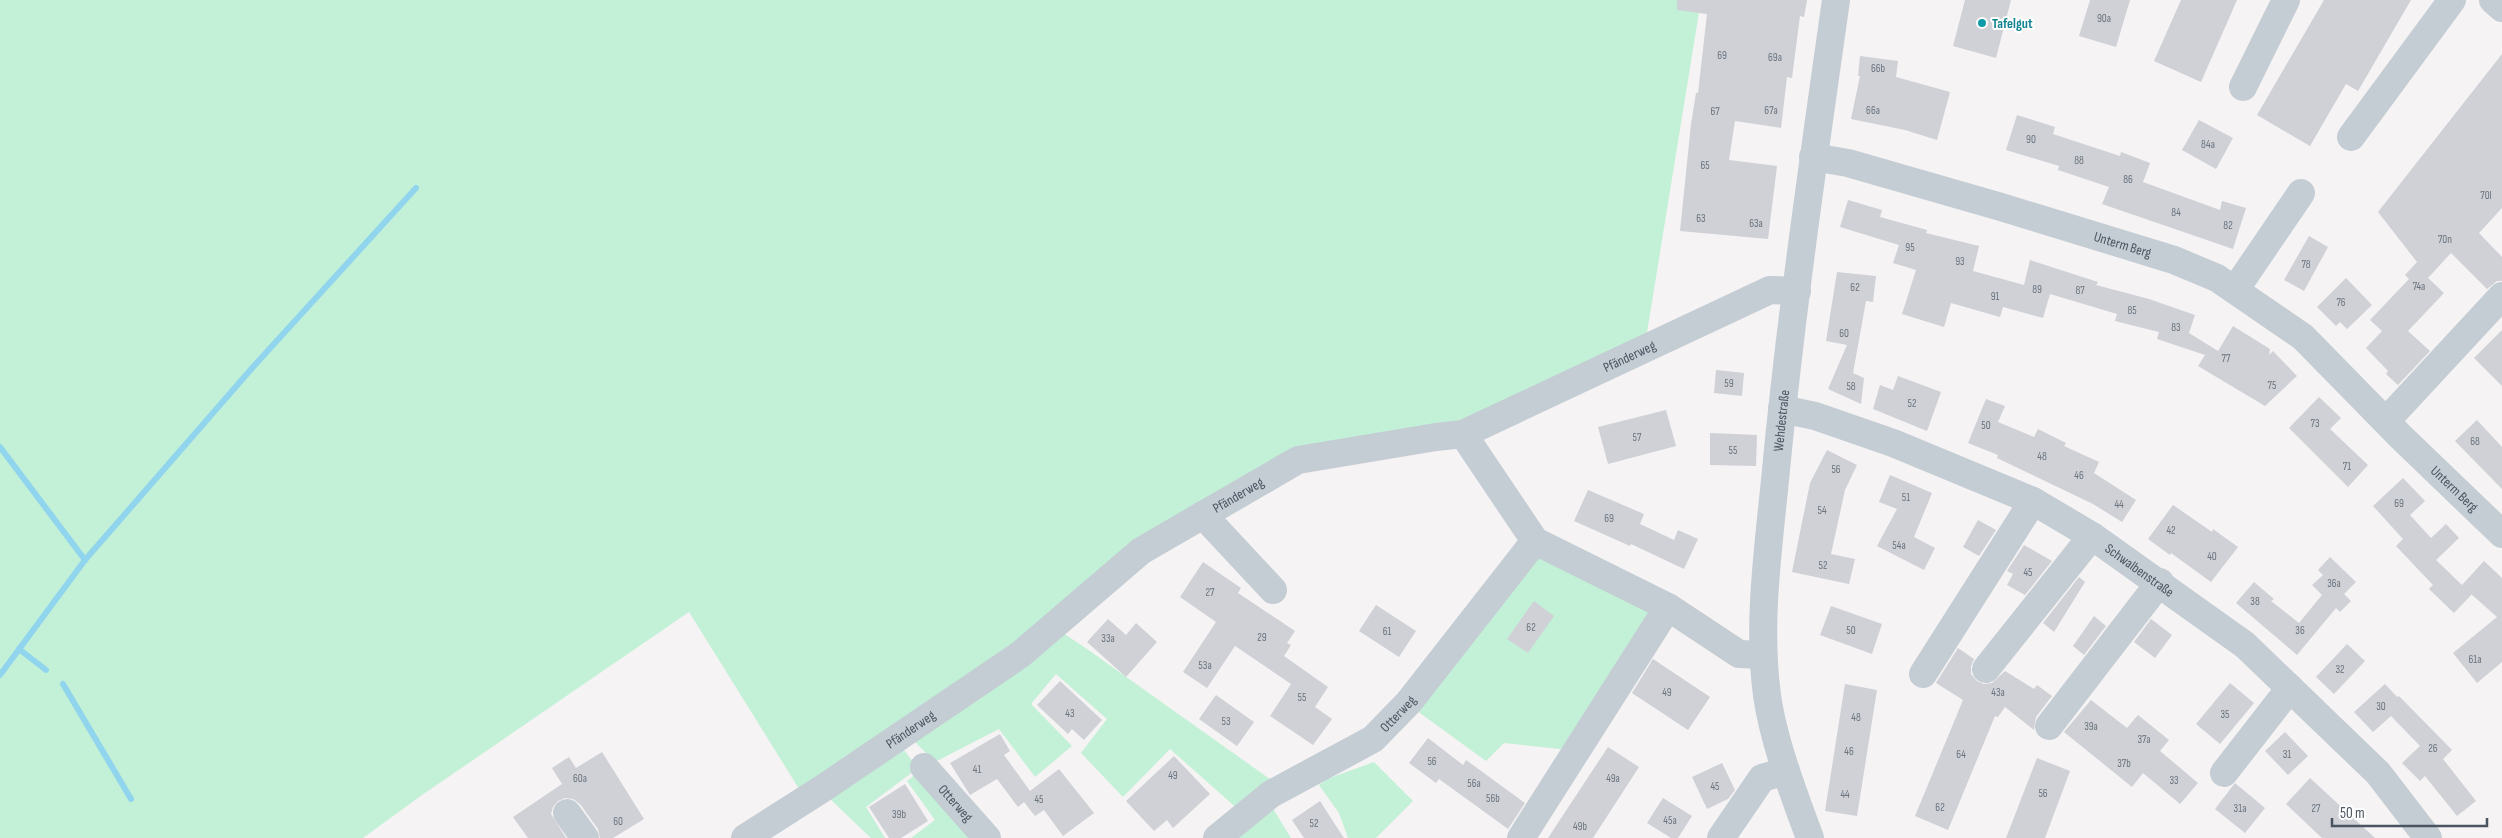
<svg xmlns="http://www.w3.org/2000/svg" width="2502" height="838" font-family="'Sofia Sans Condensed',sans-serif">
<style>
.green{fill:#c3f1d7}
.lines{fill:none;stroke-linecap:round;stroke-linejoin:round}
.stream{stroke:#90d5ed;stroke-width:6}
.building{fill:#cfd1d7}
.minor{stroke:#c4ccd4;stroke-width:28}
.culture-dot{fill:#0f9aa8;stroke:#fff;stroke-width:2}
.labels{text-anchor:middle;stroke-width:4;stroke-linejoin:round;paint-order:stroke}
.number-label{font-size:11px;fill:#6b747e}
.culture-label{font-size:14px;font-weight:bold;fill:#0d838f;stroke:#fff;text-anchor:start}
.street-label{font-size:14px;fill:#4a5561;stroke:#fff}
</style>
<rect width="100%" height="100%" fill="#f5f3f3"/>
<!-- green -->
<g class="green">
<path d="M0 0H1701L1645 345 1449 428 1291 455 1016 651 801 792 689 612 422 795 363 838H0Z"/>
<path d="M1539 549 1661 612 1569 750 1504 743 1486 761 1413 708Z"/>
<path d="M1063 633 1087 649 1274 782 1240 811 1170 749 1123 797 1081 753 1107 719 1056 674 1031 704 1072 746 1035 777 999 729 935 762 911 738Z"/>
<path d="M899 744 918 768 866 807 885 838H871L830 799Z"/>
<path d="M1374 762 1413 801 1376 838H1348L1339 813 1319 785 1327 779Z"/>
<path d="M920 771 978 838H911L935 820 907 781Z"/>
<path d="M1269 802 1291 838H1224Z"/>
</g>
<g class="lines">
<!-- stream -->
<g class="stream">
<path d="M0 447 85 560"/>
<path d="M19 649 46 670"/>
<path d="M0 675 85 560 253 367 416 188"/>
<path d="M63 684 131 799"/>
</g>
</g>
<!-- building -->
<g class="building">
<path d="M1677 0H1807L1804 17 1800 16 1792 78 1787 77 1781 128 1735 121 1729 160 1777 166 1768 239 1680 231 1691 124 1696 93H1698L1707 14 1677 10Z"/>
<path d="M1965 0H2011L1996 58 1953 46Z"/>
<path d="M2090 0H2130L2116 47 2079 36Z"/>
<path d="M2181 0H2237L2201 82 2154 61Z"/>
<path d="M2324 0H2411L2358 91 2346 84 2310 146 2257 115Z"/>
<path d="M2502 54V208L2479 233 2502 257V281H2497L2487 289 2451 253 2428 278 2444 293 2408 331 2430 351 2398 385 2386 374 2388 371 2366 348 2382 331 2370 320 2409 279 2405 275 2417 262 2378 212Z"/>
<path d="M1860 56 1898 61 1896 77 1950 92 1937 140 1905 130 1851 119 1860 76H1858Z"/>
<path d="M2017 115 2055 127 2053 134 2120 156 2121 152 2150 163 2143 182 2220 210 2222 201 2246 208 2233 249 2102 204 2109 187 2058 170 2059 166 2006 150Z"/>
<path d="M2199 120 2233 138 2216 169 2182 150Z"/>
<path d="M1848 200 1882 210 1880 217 1927 230 1926 233 1979 246 1973 271 2024 285 2030 260 2098 282 2096 285 2149 299 2195 315 2189 333 2218 351 2233 326 2270 349 2269 355 2273 351 2297 376 2265 406 2198 366 2205 355 2157 339 2159 332 2115 321 2117 314 2050 294 2043 318 2003 307 2000 317 1951 303 1944 327 1902 314 1916 270 1893 263 1899 245 1840 227Z"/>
<path d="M2309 236 2328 247 2304 291 2284 280Z"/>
<path d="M1837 272 1876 276 1873 302 1866 301 1853 373 1864 378 1861 404 1828 389 1847 345 1826 341Z"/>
<path d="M2346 278 2372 305 2347 329 2340 322 2336 326 2317 307Z"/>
<path d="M2502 330V386L2474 358Z"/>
<path d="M1716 370 1744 373 1742 396 1714 393Z"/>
<path d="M1898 376 1941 392 1927 431 1873 409 1880 385 1893 390Z"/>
<path d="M2319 397 2341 418 2330 429 2368 465 2348 487 2289 428Z"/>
<path d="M1986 399 2005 406 1998 422 2034 437 2038 429 2066 443 2064 446 2099 462 2094 473 2136 500 2122 522 2093 504 1997 458 1998 455 1968 443Z"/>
<path d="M1666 410 1676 446 1608 464 1598 427Z"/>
<path d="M2477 420 2502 447V489L2455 441Z"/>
<path d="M1710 433 1757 435 1756 466 1710 465Z"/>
<path d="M1827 450 1857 465 1845 490 1831 554 1855 559 1849 584 1792 572 1810 483Z"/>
<path d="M1890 475 1932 493 1914 537 1935 548 1924 570 1877 546 1897 509 1879 502Z"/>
<path d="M2403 478 2425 501 2410 515 2431 538 2446 524 2459 538 2436 560 2462 585 2484 561 2502 578V662L2477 683 2453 653 2497 617 2470 593 2472 594 2454 613 2429 589 2433 585 2396 546 2403 539 2373 506Z"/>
<path d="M1588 490 1644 514 1640 524 1674 540 1678 530 1698 539 1684 569 1631 544 1630 546 1574 521Z"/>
<path d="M2173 505 2212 532 2213 529 2238 547 2211 582 2171 553 2170 555 2148 539Z"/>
<path d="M1978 520 1996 530 1979 556 1963 547Z"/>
<path d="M2024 545 2052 561 2025 595 2007 585 2013 574 2007 571Z"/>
<path d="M2330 557 2356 582 2344 594 2351 601 2340 612 2336 608 2297 655 2236 603 2254 582 2274 599 2271 601 2299 623 2322 595 2312 585 2323 575 2318 570Z"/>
<path d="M1203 562 1241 588 1238 593 1295 631 1287 643 1291 645 1284 656 1328 687 1315 707 1332 719 1313 745 1270 716 1291 684 1235 646 1207 688 1183 672 1216 622 1180 597Z"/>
<path d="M2079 577 2085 582 2054 632 2043 623Z"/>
<path d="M1534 601 1554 616 1528 653 1507 639Z"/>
<path d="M1376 605 1416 631 1399 657 1359 631Z"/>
<path d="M1831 606 1882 624 1872 654 1820 635Z"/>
<path d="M2094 616 2106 626 2084 655 2073 646Z"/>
<path d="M1108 619 1126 635 1136 623 1157 642 1126 677 1087 642Z"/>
<path d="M2151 619 2172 635 2155 658 2134 642Z"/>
<path d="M2347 644 2365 661 2334 694 2316 677Z"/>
<path d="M1958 648 1974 659 1971 666V674L1977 681 1984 684 1992 683 2005 671 2034 689 2037 685 2052 696 2036 717 2034 730 2005 707 1998 717 1995 716 1948 830 1915 816 1963 700 1936 683Z"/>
<path d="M1653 659 1710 697 1688 730 1632 693Z"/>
<path d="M1060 681 1102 720 1084 740 1072 729 1068 734 1037 705Z"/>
<path d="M2230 683 2254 703 2220 744 2196 724Z"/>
<path d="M1845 684 1877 690 1857 816 1825 811Z"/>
<path d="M2385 684 2397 697 2399 696 2452 750 2443 759 2476 801 2457 816 2425 776 2420 781 2402 763 2420 746 2391 716 2373 732 2354 712Z"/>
<path d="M1216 695 1254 722 1237 746 1199 719Z"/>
<path d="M2091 700 2127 728 2138 715 2169 740 2160 751 2198 783 2180 804 2143 773 2132 787 2064 732Z"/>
<path d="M2285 732 2308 756 2288 775 2265 751Z"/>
<path d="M1000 734 1010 751 1004 755 1030 791 1059 769 1094 813 1063 836 1044 810 1035 816 1024 802 1018 807 997 779 970 795 950 763Z"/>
<path d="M1428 738 1463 765 1466 760 1525 803 1508 829 1439 779 1436 783 1409 763Z"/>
<path d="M1608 747 1639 767 1593 838H1548Z"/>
<path d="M602 752 644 819 613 838H600L598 829 580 804 573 799 565 798 558 801 553 807 551 814 566 838H528L513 817 562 784 552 768 569 757 576 768Z"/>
<path d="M1174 756 1210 794 1173 828 1167 820 1154 831 1126 801Z"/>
<path d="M2037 758 2070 771 2045 838H2006Z"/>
<path d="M1722 763 1735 790 1728 799 1707 809 1692 777Z"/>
<path d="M2310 778 2375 838H2322L2286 804Z"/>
<path d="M2235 783 2265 808 2245 833 2215 809Z"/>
<path d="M905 784 928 821 901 838H889L869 807Z"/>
<path d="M1663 798 1692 816 1678 838H1671L1647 823Z"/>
<path d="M1320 801 1336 826 1344 838H1304L1292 820Z"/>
</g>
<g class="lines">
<!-- minor -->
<g class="minor">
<path d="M2493 0 2502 8"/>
<path d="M2243 87 2286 0"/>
<path d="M2351 137 2452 0"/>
<path id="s1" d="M1813 157 1848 163 2001 207 2174 260 2217 278 2303 337 2401 437 2502 534"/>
<path d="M2235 290 2301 193"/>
<path id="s2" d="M1782 409 1815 416 1893 443 2033 501 2092 536 2245 645 2378 773 2428 838"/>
<path d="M2386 421 2502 296"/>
<path d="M1463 434 1535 541 1668 607 1739 654 1763 655"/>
<path d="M1203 515 1273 590"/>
<path d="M1986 669 2092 536"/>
<path d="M1923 674 2033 501"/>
<path d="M2049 726 2160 582"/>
<path id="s3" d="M924 767 987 838"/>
<path d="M2224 773 2290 688"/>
<path d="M567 813 585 838"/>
<path id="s4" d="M745 838 825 787 1021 654 1141 551 1298 460 1436 437 1463 434 1770 290 1797 291"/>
<path id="s5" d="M1217 838 1271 794 1373 739 1409 702 1535 541"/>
<path d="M1521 838 1668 607"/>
<path d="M1721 838 1762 778 1786 771"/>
<path id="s6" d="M1810 838C1794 795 1773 740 1767 695 1757 621 1769 544 1776 470 1791 313 1814 156 1836 0"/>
</g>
</g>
<!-- markers -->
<circle class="culture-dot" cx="1982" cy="23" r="5"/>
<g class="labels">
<!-- number labels -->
<g class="number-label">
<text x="2104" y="22">90a</text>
<text x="1722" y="59">69</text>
<text x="1775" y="61">69a</text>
<text x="1878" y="72">66b</text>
<text x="1771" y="114">67a</text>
<text x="1873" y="114">66a</text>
<text x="1715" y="115">67</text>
<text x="2031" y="143">90</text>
<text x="2208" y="148">84a</text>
<text x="2079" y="164">88</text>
<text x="1705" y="169">65</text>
<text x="2128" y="183">86</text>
<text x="2486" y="199">70l</text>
<text x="2176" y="216">84</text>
<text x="1701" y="222">63</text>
<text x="1756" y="227">63a</text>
<text x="2228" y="229">82</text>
<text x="2445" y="243">70n</text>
<text x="1910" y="251">95</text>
<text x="1960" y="265">93</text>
<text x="2306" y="268">78</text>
<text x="2419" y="290">74a</text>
<text x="1855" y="291">62</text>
<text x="2037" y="293">89</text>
<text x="2080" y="294">87</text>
<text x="1995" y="300">91</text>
<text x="2341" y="306">76</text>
<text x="2132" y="314">85</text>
<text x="2176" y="331">83</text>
<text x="1844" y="337">60</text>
<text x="2226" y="362">77</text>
<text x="1729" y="387">59</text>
<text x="2272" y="389">75</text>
<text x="1851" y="390">58</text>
<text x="1912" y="407">52</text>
<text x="2315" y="427">73</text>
<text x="1986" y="429">50</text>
<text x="1637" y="441">57</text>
<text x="2475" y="445">68</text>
<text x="1733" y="454">55</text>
<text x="2042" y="460">48</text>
<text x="2347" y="470">71</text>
<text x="1836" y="473">56</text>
<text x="2079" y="479">46</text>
<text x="1906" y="501">51</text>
<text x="2399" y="507">69</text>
<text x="2119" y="508">44</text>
<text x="1822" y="514">54</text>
<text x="1609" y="522">69</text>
<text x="2171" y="534">42</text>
<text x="1899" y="549">54a</text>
<text x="2212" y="560">40</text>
<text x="1823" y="569">52</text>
<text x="2028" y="576">45</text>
<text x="2334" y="587">36a</text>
<text x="1210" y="596">27</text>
<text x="2255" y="605">38</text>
<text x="1531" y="631">62</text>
<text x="1851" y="634">50</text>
<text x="2300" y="634">36</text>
<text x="1387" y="635">61</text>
<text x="1262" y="641">29</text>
<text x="1108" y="642">33a</text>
<text x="2475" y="663">61a</text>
<text x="1205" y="669">53a</text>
<text x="2340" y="673">32</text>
<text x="1667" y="696">49</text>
<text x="1998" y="696">43a</text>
<text x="1302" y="701">55</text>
<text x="2381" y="710">30</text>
<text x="1070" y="717">43</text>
<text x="2225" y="718">35</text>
<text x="1856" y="721">48</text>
<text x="1226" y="725">53</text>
<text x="2091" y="730">39a</text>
<text x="2144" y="743">37a</text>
<text x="2433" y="752">26</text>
<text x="1849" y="755">46</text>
<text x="1961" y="758">64</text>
<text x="2287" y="758">31</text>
<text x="1432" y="765">56</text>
<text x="2124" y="767">37b</text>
<text x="977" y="773">41</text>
<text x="1173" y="779">49</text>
<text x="580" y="782">60a</text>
<text x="1613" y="782">49a</text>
<text x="2174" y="784">33</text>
<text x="1474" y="787">56a</text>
<text x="1715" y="790">45</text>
<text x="2043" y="797">56</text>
<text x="1845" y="798">44</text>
<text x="1493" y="802">56b</text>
<text x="1039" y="803">45</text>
<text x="1940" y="811">62</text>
<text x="2240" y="812">31a</text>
<text x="2316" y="812">27</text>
<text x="899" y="818">39b</text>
<text x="1670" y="824">45a</text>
<text x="618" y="825">60</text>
<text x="1314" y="827">52</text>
<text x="1580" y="830">49b</text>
</g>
<!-- culture labels -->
<g class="culture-label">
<text x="1992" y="28">Tafelgut</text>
</g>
<!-- street labels -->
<g class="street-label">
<text dy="5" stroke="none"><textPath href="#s1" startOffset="322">Unterm Berg</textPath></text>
<text dy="5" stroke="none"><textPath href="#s4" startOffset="1022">Pfänderweg</textPath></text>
<text dy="5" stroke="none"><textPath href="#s6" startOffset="425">Wehdestraße</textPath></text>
<text dy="5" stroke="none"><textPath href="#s1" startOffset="741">Unterm Berg</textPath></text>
<text dy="5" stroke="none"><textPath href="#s4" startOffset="602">Pfänderweg</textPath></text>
<text dy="5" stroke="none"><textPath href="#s2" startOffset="395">Schwalbenstraße</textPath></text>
<text dy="5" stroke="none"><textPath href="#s5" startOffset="221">Otterweg</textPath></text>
<text dy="5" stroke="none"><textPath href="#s4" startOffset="198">Pfänderweg</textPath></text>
<text dy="5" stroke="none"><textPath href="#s3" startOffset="48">Otterweg</textPath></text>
</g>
</g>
<!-- scale -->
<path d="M2332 818v8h155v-8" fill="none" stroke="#4a5561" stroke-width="2.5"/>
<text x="2340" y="818" font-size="15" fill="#4a5561" stroke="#ffffff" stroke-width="4" paint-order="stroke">50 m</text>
</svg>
